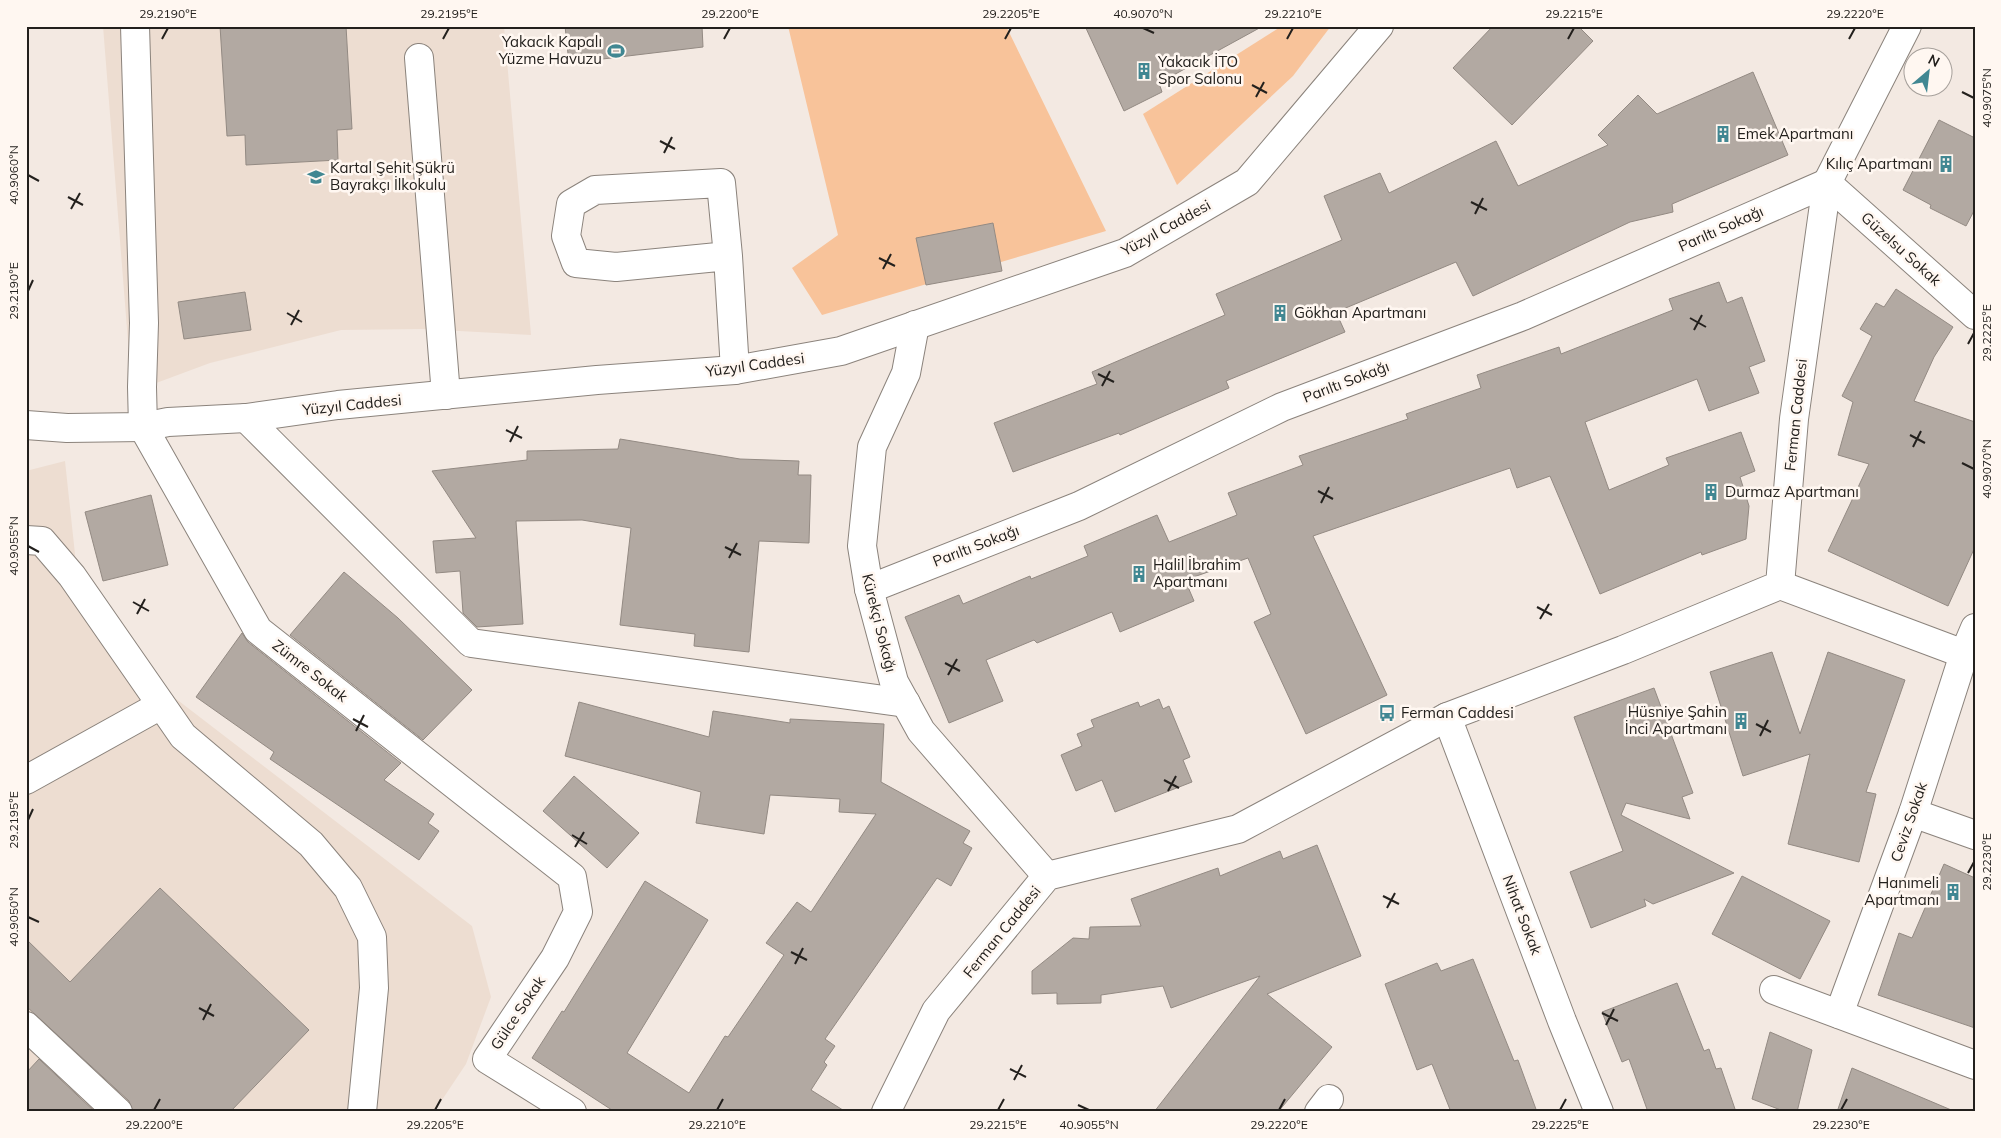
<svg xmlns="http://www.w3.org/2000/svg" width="2001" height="1138" font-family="Mulish,sans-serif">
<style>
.built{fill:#edddd1}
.green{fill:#f8c39a}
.building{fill:#b2a9a2;stroke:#938a83}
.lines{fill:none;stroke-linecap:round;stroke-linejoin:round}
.minor-casing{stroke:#8b837c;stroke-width:30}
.minor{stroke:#fff;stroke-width:28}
.ticks{fill:none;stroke:#23201d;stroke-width:2}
.labels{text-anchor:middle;stroke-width:5;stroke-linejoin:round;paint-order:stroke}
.poi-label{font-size:15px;fill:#23201d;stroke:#fff7f1;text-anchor:start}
.street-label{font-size:15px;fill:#23201d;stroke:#fff7f1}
.neatline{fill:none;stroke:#23201d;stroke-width:2}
.ticks-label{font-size:12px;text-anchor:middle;fill:#23201d}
</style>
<rect width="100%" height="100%" fill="#f3e9e2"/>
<!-- built -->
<g class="built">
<path d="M103 26H504L531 335 422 329 341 330 210 363 132 392Z"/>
<path d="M65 461 78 582 158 685 472 926 491 997 466 1064 434 1112H26V471Z"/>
</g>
<!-- green -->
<g class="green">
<path d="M788 26H1006L1106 231 822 315 792 268 838 235Z"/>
<path d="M1282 26H1331L1293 76 1177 185 1143 114Z"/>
</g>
<!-- building -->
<g class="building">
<path d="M220 26H346L352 129 337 130 338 160 246 165 245 135 227 136Z"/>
<path d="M565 26H702L703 47 569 63Z"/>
<path d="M1085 26H1263L1159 83 1162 92 1124 111Z"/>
<path d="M1493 26H1578L1593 41 1512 125 1453 68Z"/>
<path d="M1753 72 1788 155 1672 204 1673 212 1630 222 1473 296 1456 262 1336 312 1345 332 1226 381 1229 388 1120 435 1119 433 1013 472 994 423 1097 384 1092 372 1225 315 1216 294 1342 240 1324 196 1380 173 1389 193 1496 141 1518 186 1608 145 1598 135 1638 95 1657 114Z"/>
<path d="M1939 120 1975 138V209L1966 226 1930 208 1931 205 1903 190Z"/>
<path d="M993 223 1002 271 926 285 916 238Z"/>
<path d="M1719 282 1727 303 1742 297 1765 361 1749 367 1759 393 1709 411 1697 379 1585 422 1609 490 1669 465 1666 458 1741 432 1755 471 1740 477 1749 506 1746 539 1702 555 1701 552 1600 594 1550 476 1517 488 1510 468 1313 536 1387 695 1306 734 1254 622 1271 614 1248 558 1185 580 1194 601 1120 632 1112 612 1037 643 1034 640 986 660 1003 701 949 723 905 617 959 595 963 604 1030 576 1031 579 1088 556 1084 546 1157 515 1169 542 1237 515 1228 493 1303 465 1299 456 1408 419 1406 414 1481 388 1477 375 1559 347 1561 354 1673 310 1669 299Z"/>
<path d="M1896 289 1953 327 1934 357 1914 401 1975 422V547L1948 606 1828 551 1869 464 1838 455 1853 402 1842 396 1872 336 1860 329 1876 303 1884 307Z"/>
<path d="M245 292 251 330 184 339 178 302Z"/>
<path d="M620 439 740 459 799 461 798 475H811L809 543 759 541 749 652 694 646 695 634 620 625 631 528 582 520 516 521 523 624 477 627 463 613 460 571 436 573 433 541 476 538 432 471 527 460V451L618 449Z"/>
<path d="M151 495 168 565 103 581 85 512Z"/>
<path d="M344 572 398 618 472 690 423 740 290 635Z"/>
<path d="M242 633 248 642 401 763 384 780 434 814 428 823 439 831 419 860 270 759 274 752 196 697Z"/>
<path d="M1772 652 1800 734 1828 652 1905 680 1866 792 1876 794 1859 862 1788 844 1810 754 1743 776 1710 672Z"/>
<path d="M1654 688 1693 793 1682 797 1690 819 1626 803 1621 815 1734 873 1653 904 1644 899 1646 906 1591 928 1570 872 1623 851 1574 717Z"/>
<path d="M1159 699 1163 709 1169 706 1190 757 1183 760 1192 782 1115 812 1102 780 1076 791 1061 755 1082 746 1077 734 1094 727 1091 720 1138 702 1140 707Z"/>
<path d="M579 702 709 737 713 711 790 723V719L884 724 881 782 970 831 963 843 972 848 951 886 937 878 825 1039 835 1046 824 1062 827 1065 811 1090 846 1112H615L532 1058 562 1011 564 1012 645 881 708 920 627 1053 689 1093 725 1036 728 1037 784 955 766 943 797 902 811 912 876 814 839 812 840 799 770 795 764 834 696 823 701 792 565 756Z"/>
<path d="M574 776 639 833 607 868 543 811Z"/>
<path d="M1317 845 1361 956 1267 994 1332 1047 1278 1112H1154L1260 976 1171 1008 1163 986 1101 995V1003L1057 1004V993L1032 994V971L1073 938 1089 939 1090 927 1141 926 1131 899 1218 868 1220 876 1280 851 1283 859Z"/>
<path d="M1944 864 1975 878V1028L1878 995 1899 933 1912 938Z"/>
<path d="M1742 876 1830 921 1800 979 1712 934Z"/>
<path d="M160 888 309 1030 230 1112H133L129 1101 26 1006V939L70 982Z"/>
<path d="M1473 959 1514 1061 1518 1060 1537 1112H1451L1432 1064 1417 1070 1385 984 1437 963 1441 971Z"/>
<path d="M1677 983 1704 1051 1709 1049 1716 1069 1721 1068 1736 1112H1648L1629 1059 1622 1062 1602 1012Z"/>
<path d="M1770 1032 1812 1050 1797 1112H1786L1752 1099Z"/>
<path d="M39 1059 95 1112H26V1073Z"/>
<path d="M1852 1068 1956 1112H1837Z"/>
</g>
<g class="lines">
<!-- minor casing -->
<g class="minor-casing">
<g id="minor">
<path d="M135 26 144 323 142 387 143 427 258 630 572 877 578 912 555 958 487 1059 572 1112"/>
<path d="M419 58 446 395"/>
<path d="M728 256 616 267 576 263 566 236 571 204 595 190 721 183 728 256 735 370"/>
<path d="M915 325 906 373 872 447 862 546 869 589 894 682 921 731 1047 876"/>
<path d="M246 418 471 643 906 703"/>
<path d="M26 425 67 428 143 427 168 422 246 418 338 405 597 380 735 370 841 351 1125 253 1247 182 1379 26"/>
<path d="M26 540 42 541 72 576 183 736 311 844 348 888 372 937 374 988 362 1112"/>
<path d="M1780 585 1964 654"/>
<path d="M869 589 1079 506 1282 407 1523 316 1827 183 1975 315"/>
<path d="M1447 717 1562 1021 1599 1112"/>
<path d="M26 780 161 705"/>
<path d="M1913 813 1975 835"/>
<path d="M1774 990 1975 1065"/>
<path d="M1839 1014 1913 813 1964 654 1975 628"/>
<path d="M26 1026 118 1112"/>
<path d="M886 1112 936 1011 1047 876 1238 829 1447 717 1623 650 1780 585 1794 419 1827 183 1907 26"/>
<path d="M1319 1112 1329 1099"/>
</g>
</g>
<!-- minor -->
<use href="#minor" class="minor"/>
</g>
<!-- ticks -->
<path class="ticks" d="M1143 28 1154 33M162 39 168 28M443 39 449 28M724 39 730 28M1005 39 1011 28M1287 39 1293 28M1568 39 1574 28M1849 39 1855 28M1252 85 1267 93M1962 92 1974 98M1256 97 1264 82M660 141 675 149M664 153 672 137M28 175 39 181M68 197 83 205M1471 202 1487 210M71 209 80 193M1475 214 1483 198M879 258 895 266M883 269 891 254M28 291 33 280M287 313 302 322M1690 318 1706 327M291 325 299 310M1694 330 1702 315M1968 344 1974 333M1098 374 1114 382M1102 386 1110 371M506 430 522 438M1910 435 1925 443M510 442 518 426M1913 447 1921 431M1962 463 1974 469M1318 491 1333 499M1321 503 1329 487M28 546 39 552M725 547 741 555M729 558 737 543M133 602 149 611M1537 607 1552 615M137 614 145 599M1540 619 1549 604M945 663 960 671M948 675 957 659M353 719 368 727M1756 724 1771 732M356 731 364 715M1760 736 1768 720M1164 780 1179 788M1168 791 1176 776M28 820 33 809M572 835 587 844M575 847 584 832M1968 873 1974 862M1383 896 1399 904M1387 908 1395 893M28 917 39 922M791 952 807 960M795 964 803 948M199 1008 214 1016M1602 1013 1618 1021M203 1020 211 1004M1606 1025 1614 1009M1010 1069 1026 1077M1014 1080 1022 1065M1078 1105 1089 1110M154 1110 160 1099M435 1110 441 1099M717 1110 723 1099M998 1110 1004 1099M1279 1110 1285 1099M1560 1110 1566 1099M1841 1110 1847 1099"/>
<!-- icons -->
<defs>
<g id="stadium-bare" transform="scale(1.35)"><path d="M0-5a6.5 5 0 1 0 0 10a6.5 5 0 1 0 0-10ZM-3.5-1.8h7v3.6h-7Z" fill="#418792" stroke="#fff7f1" stroke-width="2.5" paint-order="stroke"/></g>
<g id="building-bare" transform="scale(1.35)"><path d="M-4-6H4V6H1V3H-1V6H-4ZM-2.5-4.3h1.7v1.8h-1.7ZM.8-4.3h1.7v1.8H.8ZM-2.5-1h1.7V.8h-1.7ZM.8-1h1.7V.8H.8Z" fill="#418792" stroke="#fff7f1" stroke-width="2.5" paint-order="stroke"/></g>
<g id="school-bare" transform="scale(1.35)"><path d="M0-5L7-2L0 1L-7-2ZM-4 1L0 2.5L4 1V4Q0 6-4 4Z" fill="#418792" stroke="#fff7f1" stroke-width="2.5" paint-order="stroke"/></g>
<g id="bus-bare" transform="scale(1.35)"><path d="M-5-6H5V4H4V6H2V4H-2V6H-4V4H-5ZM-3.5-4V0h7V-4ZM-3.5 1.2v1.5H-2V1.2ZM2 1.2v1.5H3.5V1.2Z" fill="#418792" stroke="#fff7f1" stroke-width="2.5" paint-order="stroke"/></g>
</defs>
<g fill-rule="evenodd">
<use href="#stadium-bare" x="616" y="51"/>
<use href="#building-bare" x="1144" y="71"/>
<use href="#building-bare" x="1723" y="134"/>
<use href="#building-bare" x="1946" y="164"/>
<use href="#school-bare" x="316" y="177"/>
<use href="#building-bare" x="1280" y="313"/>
<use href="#building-bare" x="1711" y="492"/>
<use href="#building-bare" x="1139" y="574"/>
<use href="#bus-bare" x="1387" y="713"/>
<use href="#building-bare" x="1741" y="721"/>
<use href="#building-bare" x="1953" y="892"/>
</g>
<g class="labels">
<!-- poi labels -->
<g class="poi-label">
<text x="602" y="47" text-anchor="end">Yakacık Kapalı<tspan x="602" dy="17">Yüzme Havuzu</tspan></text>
<text x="1158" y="67">Yakacık İTO<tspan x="1158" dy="17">Spor Salonu</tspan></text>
<text x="1737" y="139">Emek Apartmanı</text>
<text x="1932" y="169" text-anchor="end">Kılıç Apartmanı</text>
<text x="330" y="173">Kartal Şehit Şükrü<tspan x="330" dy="17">Bayrakçı İlkokulu</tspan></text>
<text x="1294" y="318">Gökhan Apartmanı</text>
<text x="1725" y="497">Durmaz Apartmanı</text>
<text x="1153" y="570">Halil İbrahim<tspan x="1153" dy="17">Apartmanı</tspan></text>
<text x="1727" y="717" text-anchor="end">Hüsniye Şahin<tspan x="1727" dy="17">İnci Apartmanı</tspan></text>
<text x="1401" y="718">Ferman Caddesi</text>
<text x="1939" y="888" text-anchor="end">Hanımeli<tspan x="1939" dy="17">Apartmanı</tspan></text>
</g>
<!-- street labels -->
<g class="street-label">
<text transform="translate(1166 228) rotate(-29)" y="5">Yüzyıl Caddesi</text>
<text transform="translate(1721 229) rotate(-24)" y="5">Parıltı Sokağı</text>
<text transform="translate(1901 249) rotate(42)" y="5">Güzelsu Sokak</text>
<text transform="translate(755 365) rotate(-8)" y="5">Yüzyıl Caddesi</text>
<text transform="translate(1346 382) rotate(-21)" y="5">Parıltı Sokağı</text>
<text transform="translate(352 405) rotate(-6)" y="5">Yüzyıl Caddesi</text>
<text transform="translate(1796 415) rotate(-84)" y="5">Ferman Caddesi</text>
<text transform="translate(976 546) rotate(-21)" y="5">Parıltı Sokağı</text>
<text transform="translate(879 623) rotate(76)" y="5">Kürekçi Sokağı</text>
<text transform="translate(310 671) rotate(38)" y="5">Zümre Sokak</text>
<text transform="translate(1909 822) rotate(-71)" y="5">Ceviz Sokak</text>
<text transform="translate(1522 915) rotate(69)" y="5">Nihat Sokak</text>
<text transform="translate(1002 932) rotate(-51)" y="5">Ferman Caddesi</text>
<text transform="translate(518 1013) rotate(-56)" y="5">Gülce Sokak</text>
</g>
</g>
<!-- border -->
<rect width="2001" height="1138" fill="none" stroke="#fff7f1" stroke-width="55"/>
<!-- north arrow -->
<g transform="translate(1928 72) rotate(28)"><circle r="24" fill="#fff7f1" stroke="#a7a19c"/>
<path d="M0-4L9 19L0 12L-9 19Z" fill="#418792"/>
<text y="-8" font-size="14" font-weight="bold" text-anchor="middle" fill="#23201d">N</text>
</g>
<rect x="28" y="28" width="1946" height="1082" class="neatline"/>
<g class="ticks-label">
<text x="168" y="18">29.2190°E</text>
<text x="449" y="18">29.2195°E</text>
<text x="730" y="18">29.2200°E</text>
<text x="1011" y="18">29.2205°E</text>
<text x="1143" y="18">40.9070°N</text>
<text x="1293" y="18">29.2210°E</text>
<text x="1574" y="18">29.2215°E</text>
<text x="1855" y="18">29.2220°E</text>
<text transform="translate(1987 98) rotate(-90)" y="4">40.9075°N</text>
<text transform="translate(14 175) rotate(-90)" y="4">40.9060°N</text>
<text transform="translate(14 291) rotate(-90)" y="4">29.2190°E</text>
<text transform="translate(1987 333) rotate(-90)" y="4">29.2225°E</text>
<text transform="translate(1987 469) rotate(-90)" y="4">40.9070°N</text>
<text transform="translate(14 546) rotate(-90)" y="4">40.9055°N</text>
<text transform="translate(14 820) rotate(-90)" y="4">29.2195°E</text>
<text transform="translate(1987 862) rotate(-90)" y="4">29.2230°E</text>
<text transform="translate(14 917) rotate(-90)" y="4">40.9050°N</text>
<text x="154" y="1129">29.2200°E</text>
<text x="435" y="1129">29.2205°E</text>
<text x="717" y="1129">29.2210°E</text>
<text x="998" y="1129">29.2215°E</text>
<text x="1089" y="1129">40.9055°N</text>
<text x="1279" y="1129">29.2220°E</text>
<text x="1560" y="1129">29.2225°E</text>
<text x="1841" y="1129">29.2230°E</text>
</g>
</svg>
